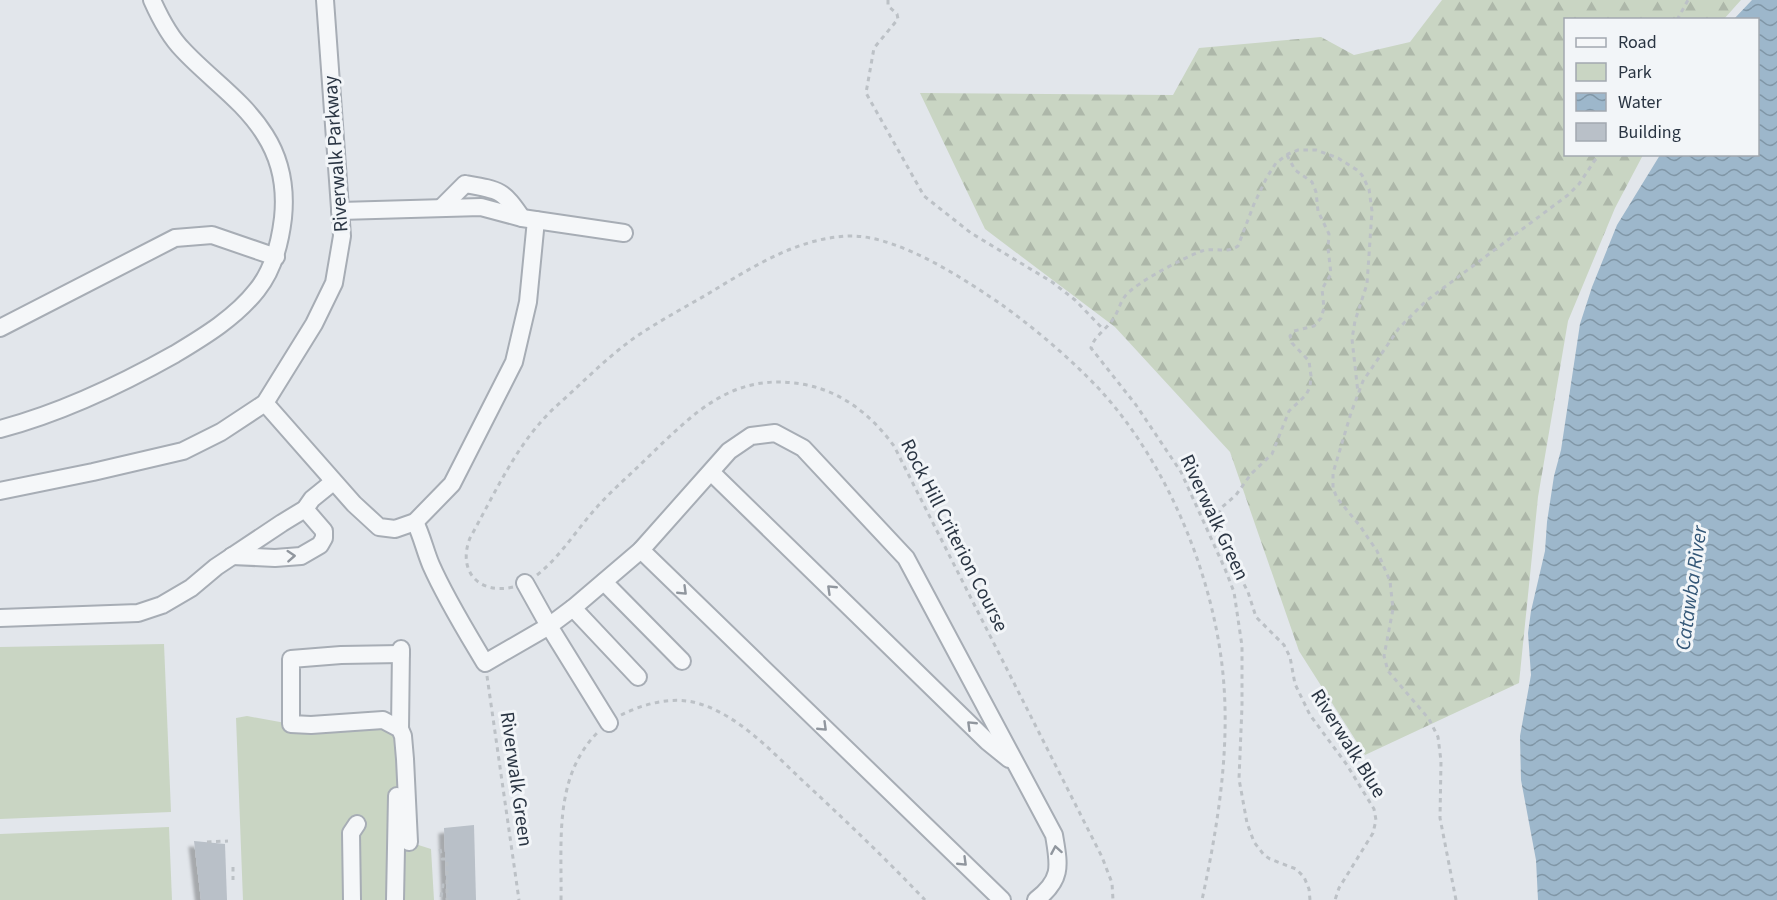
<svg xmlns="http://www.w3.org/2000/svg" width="1777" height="900" font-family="'Source Sans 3',sans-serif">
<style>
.forest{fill:url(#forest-firs)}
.park{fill:#c9d5c3}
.water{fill:url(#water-waves)}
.building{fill:#b9c0c8;filter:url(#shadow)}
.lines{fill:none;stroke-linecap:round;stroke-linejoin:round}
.minor-casing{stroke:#a7adb5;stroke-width:20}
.path{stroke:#bcc1c6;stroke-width:3;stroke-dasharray:4.5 4.5;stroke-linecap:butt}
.minor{stroke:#f5f7f9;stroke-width:16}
.oneway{stroke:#90969e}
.labels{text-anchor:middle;stroke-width:6;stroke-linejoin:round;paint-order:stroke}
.street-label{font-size:20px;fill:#2a3543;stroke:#f2f5f8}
.water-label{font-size:21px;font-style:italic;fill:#345777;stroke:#f2f5f8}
</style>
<defs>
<pattern id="forest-firs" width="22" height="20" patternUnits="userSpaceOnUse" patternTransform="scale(1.5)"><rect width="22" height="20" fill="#c9d5c3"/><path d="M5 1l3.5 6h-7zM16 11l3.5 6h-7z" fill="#adb7a9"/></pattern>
<pattern id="water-waves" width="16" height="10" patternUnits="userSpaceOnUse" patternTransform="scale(1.5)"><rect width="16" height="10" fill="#9db7cb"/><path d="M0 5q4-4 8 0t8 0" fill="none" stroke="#8096a6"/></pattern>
<filter id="shadow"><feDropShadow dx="-5.5" dy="5.5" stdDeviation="1.5" flood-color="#0004"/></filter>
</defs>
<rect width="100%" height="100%" fill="#e2e6eb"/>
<!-- forest -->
<path class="forest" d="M1442 0H1741L1724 19 1566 20V154L1643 155 1615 208 1568 321 1538 497 1519 683 1365 755 1299 651 1230 452 1115 327 985 229 920 93 1173 95 1199 48 1321 37 1354 55 1410 42Z"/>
<!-- park -->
<g class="park">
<path d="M164 644 171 812 0 819V647Z"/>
<path d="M247 716 291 724 400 729 409 842 431 849 434 900H243L236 718Z"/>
<path d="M169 827 172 900H0V834Z"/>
</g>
<!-- water -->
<path class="water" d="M1752 0H1777V900H1538L1536 860 1521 780 1520 736 1531 675 1528 633 1531 611 1545 551 1547 522 1554 476 1561 450 1580 324 1592 287 1617 225 1660 155 1758 154V20L1734 19Z"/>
<!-- building -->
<g class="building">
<path d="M474 825 476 900H447L444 828Z"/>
<path d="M194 841 225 844 227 900H201Z"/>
</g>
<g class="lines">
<!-- minor casing -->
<g class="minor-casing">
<g id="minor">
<path d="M441 208 465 184C500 190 503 190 522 218"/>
<path d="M340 211 481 207 522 218 624 233"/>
<path d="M0 328 175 238 212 235 276 257"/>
<path d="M265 403 354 504 379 527 395 529 415 522 452 484 514 362 528 302 536 220"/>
<path d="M0 429C61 413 120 385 175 354 205 336 236 317 257 290 274 269 280 243 283 218 286 189 281 160 265 135 244 101 210 79 183 50 169 36 160 18 152 0"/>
<path d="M711 472 988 742 1009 759"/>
<path d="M0 491 93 472 183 451 221 432 265 403 314 324 334 283 342 236 325 0"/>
<path d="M415 522C422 536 425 551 431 565 446 599 466 631 485 663L549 626 525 583"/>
<path d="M641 550 1002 900"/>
<path d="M232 556 275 558 301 556 320 545 324 538V531L305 509"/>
<path d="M604 582 682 661"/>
<path d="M573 608 638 677"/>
<path d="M0 618 138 613 162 605 191 588 216 567 282 523 305 509 312 499 333 482"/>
<path d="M401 654 341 655 291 659V724L311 725 383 720 400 729 403 736 405 759 409 842"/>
<path d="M609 723 549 626 573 608 641 550 729 451 751 436 775 433 803 448 906 558 1054 835C1059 865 1063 879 1036 900"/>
<path d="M400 729 401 649"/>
<path d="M352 900 351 833 357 824"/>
<path d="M395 900 397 796"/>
</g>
</g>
<!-- path -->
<g class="path">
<path d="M888 0V6L897 14 898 19 874 48 866 93 924 196 971 233 1052 282 1075 300 1104 330"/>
<path d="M1677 20 1688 0"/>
<path d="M1287 155 1295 170 1312 182 1316 192 1318 211 1329 234 1328 248 1331 274 1322 289 1324 308 1321 318 1314 326 1294 331 1290 336 1292 343 1309 361 1311 376 1310 387 1306 395 1289 411 1272 454 1251 474 1236 495 1221 508 1216 521 1220 537 1248 592 1256 617 1284 645 1290 657 1295 684 1310 715 1347 765 1374 809 1376 820 1373 833 1339 888 1335 900"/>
<path d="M537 575C561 556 577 529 597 507 612 490 630 475 646 459 694 413 733 370 807 385 844 393 872 416 894 446L1102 857 1112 883 1113 900"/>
<path d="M513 587C479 595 457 571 470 538 490 502 513 453 540 423 550 411 562 401 574 390 592 373 610 356 630 341 655 323 684 308 711 292 754 266 801 236 853 236 901 237 966 280 1005 307 1039 332 1072 360 1101 391 1170 467 1217 584 1224 686 1229 757 1217 830 1202 900"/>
<path d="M487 676 519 900"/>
<path d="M621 715C643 704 672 696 697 703 739 715 772 752 803 781 845 820 886 859 925 900"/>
<path d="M207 842 228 841"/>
<path d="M440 849 442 859H447V900"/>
<path d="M233 867V880"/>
<path d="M441 897 443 885H447"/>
<path d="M561 900C562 841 553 776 599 731"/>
<path d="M1310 900 1309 889 1304 877 1296 869 1270 859 1264 855 1254 842 1247 823 1239 779 1242 706V646L1234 592 1225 569 1181 472 1136 405 1091 348C1094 337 1103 332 1110 323 1118 315 1119 303 1126 295 1137 282 1185 257 1202 251 1214 247 1227 254 1238 246L1254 204 1267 177 1276 163 1288 154 1298 150H1316L1338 158 1357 170 1362 175 1369 189 1372 211 1367 284 1355 321 1352 339 1358 393"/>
<path d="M1456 900 1440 818 1441 761 1438 737 1429 719 1388 671 1384 656 1393 609 1390 581 1377 551 1360 526 1337 498 1333 488V473L1351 413 1363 381 1399 328 1426 301 1568 195 1579 184 1599 154"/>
</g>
<!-- minor -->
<use href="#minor" class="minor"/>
</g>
<!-- one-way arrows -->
<defs><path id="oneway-chevron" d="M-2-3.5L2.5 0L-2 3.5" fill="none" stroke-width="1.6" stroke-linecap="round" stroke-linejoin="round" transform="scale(1.5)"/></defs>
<g class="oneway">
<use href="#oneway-chevron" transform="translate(291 556) rotate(-4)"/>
<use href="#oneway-chevron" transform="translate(831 589) rotate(-136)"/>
<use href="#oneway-chevron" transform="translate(683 591) rotate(44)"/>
<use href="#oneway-chevron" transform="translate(971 725) rotate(-136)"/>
<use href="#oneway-chevron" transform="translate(823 727) rotate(44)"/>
<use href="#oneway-chevron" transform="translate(1056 850) rotate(-100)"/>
<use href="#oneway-chevron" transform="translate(963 862) rotate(44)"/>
</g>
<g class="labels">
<!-- street labels -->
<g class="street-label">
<text transform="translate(335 154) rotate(-94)" y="7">Riverwalk Parkway</text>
<text transform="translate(1215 517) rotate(65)" y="7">Riverwalk Green</text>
<text transform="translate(955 535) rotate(63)" y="7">Rock Hill Criterion Course</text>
<text transform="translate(1349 743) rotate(58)" y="7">Riverwalk Blue</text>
<text transform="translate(517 779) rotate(82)" y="7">Riverwalk Green</text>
</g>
<!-- water labels -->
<g class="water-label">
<text transform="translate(1691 588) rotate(-82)" y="7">Catawba River</text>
</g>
</g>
<!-- legend -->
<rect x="1564" y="18" width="195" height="138" fill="#f2f5f8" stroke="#a2a8b0" stroke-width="1.5"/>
<rect x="1576" y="38" width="30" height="9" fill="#f5f7f9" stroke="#a2a8b0" stroke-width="1.5"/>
<text x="1618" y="48" font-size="18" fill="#2a3543">Road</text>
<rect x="1576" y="63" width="30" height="18" fill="#c9d5c3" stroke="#a2a8b0" stroke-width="1.5"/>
<text x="1618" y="78" font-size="18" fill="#2a3543">Park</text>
<rect x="1576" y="93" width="30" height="18" fill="url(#water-waves)" stroke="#a2a8b0" stroke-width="1.5"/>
<text x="1618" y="108" font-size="18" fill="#2a3543">Water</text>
<rect x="1576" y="123" width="30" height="18" fill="#b9c0c8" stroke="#a2a8b0" stroke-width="1.5"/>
<text x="1618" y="138" font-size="18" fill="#2a3543">Building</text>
</svg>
